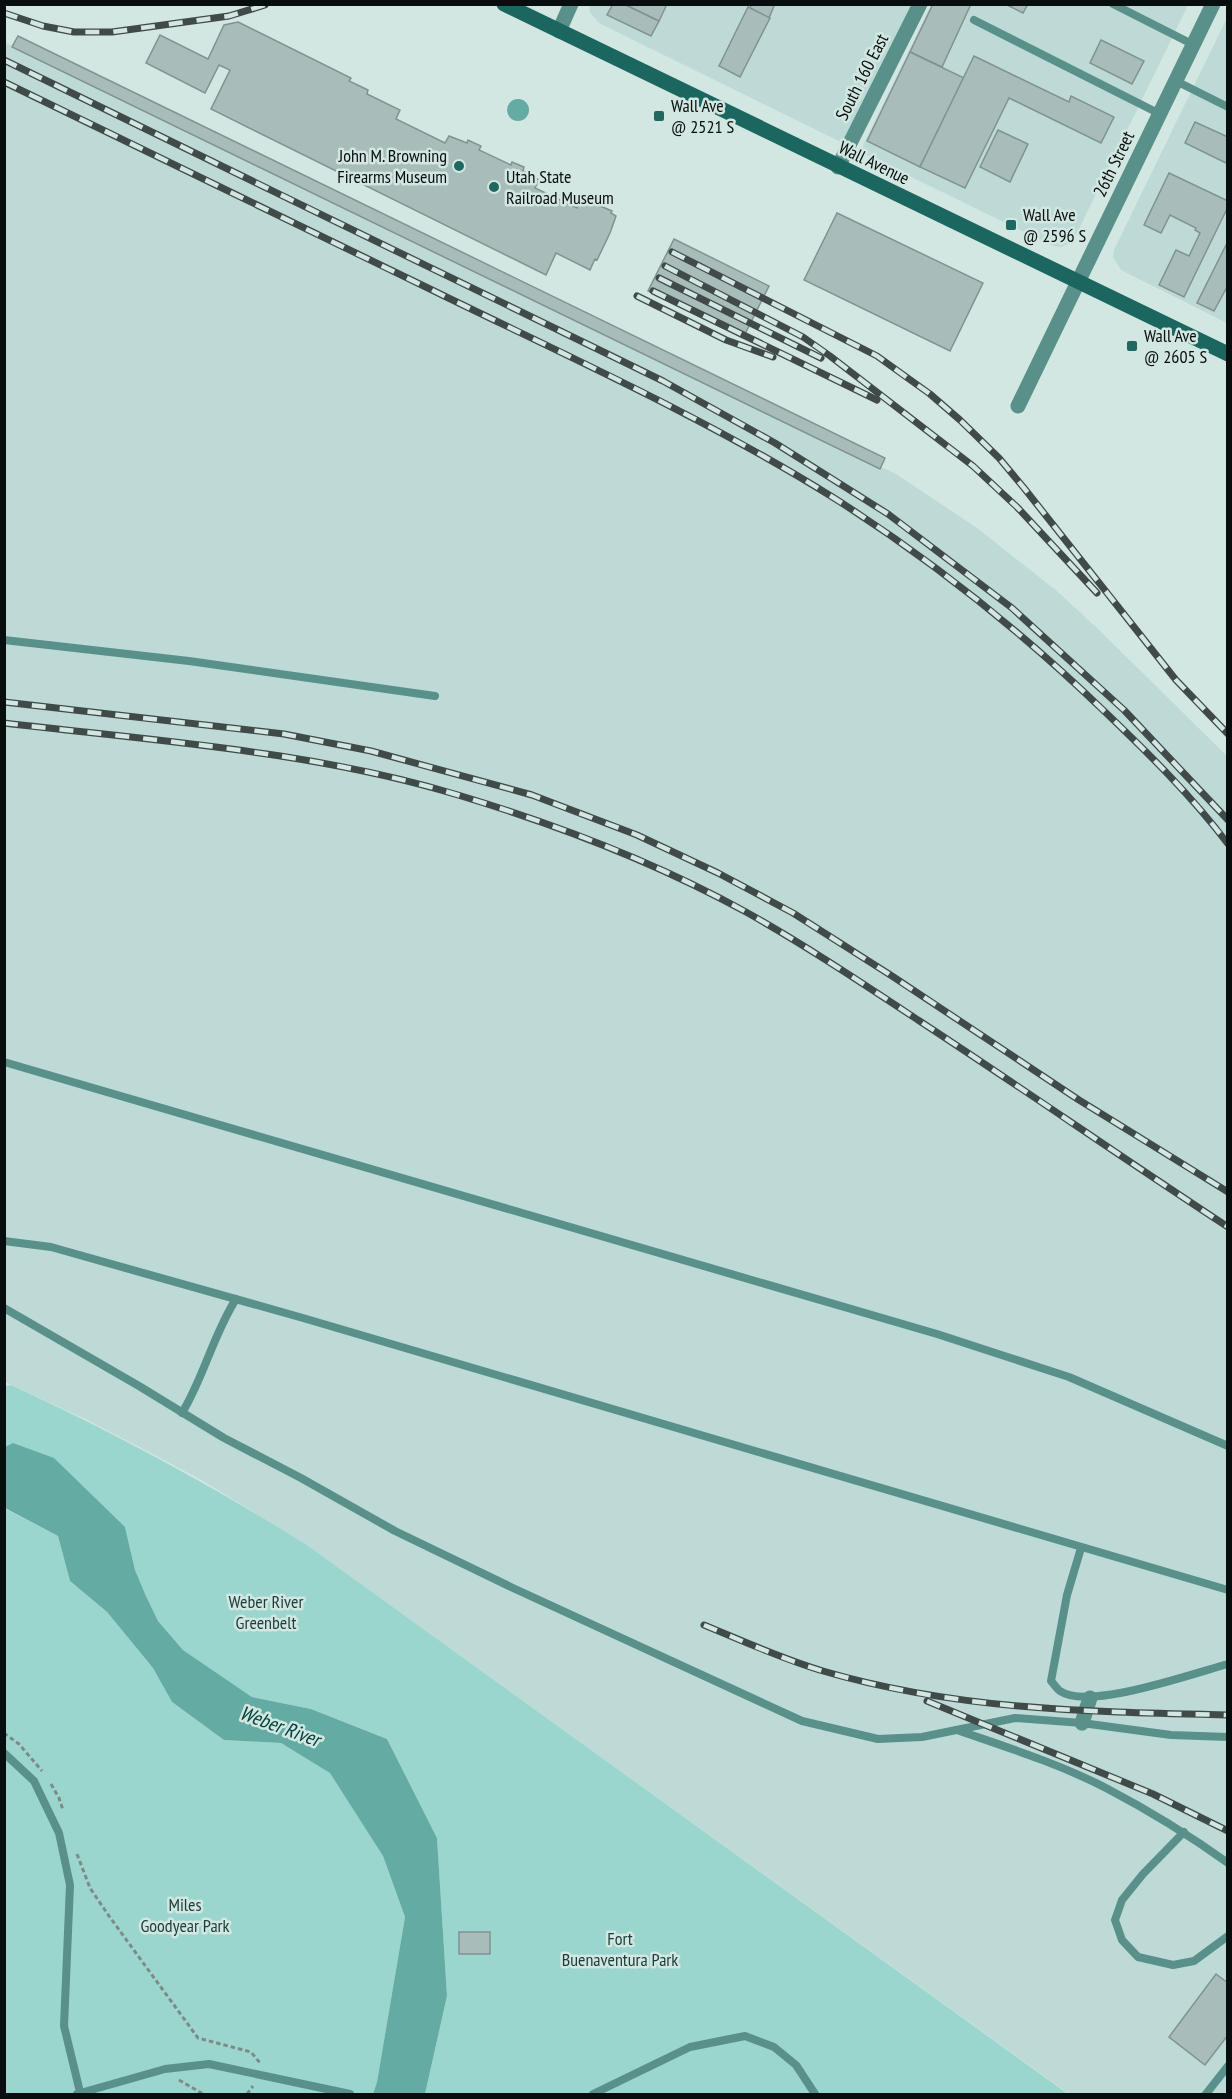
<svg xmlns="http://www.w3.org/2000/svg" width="1232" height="2099" font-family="'PT Sans Narrow',sans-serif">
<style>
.built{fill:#bddad6}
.green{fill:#9bd6ce}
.water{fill:#64aca3}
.building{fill:#a8bcb9;stroke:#819390;stroke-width:1.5}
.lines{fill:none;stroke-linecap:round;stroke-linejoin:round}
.path{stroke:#7d8b88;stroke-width:3;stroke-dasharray:4.5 3;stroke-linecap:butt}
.service{stroke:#59918a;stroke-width:8}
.minor{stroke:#59918a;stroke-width:15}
.tertiary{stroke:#59918a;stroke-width:15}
.secondary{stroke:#1b675f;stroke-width:15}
.rail-casing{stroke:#404a49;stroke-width:7}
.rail{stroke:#d2e6e2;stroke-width:4.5;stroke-dasharray:14;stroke-linecap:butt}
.poi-dot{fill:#1e6861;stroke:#d2e6e2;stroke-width:2}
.labels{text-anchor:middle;stroke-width:5;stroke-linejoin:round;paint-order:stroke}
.street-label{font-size:18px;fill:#080e0d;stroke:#d2e6e2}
.poi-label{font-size:18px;fill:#080e0d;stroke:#d2e6e2;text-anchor:start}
.park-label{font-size:18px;fill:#1b3d39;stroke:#d2e6e2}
.water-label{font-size:20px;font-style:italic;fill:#00433e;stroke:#d2e6e2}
</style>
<rect width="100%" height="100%" fill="#d2e6e2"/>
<!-- built -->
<g class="built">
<path d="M589 4 914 5 845 144 599 23 590 12Z"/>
<path d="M931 5H1188L1076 235 1068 244 1061 247 1053 246 860 152Z"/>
<path d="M1227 18V323L1121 270 1113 257 1114 250Z"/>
<path d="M4 42 896 474 977 528 1058 592 1099 630 1227 756V2094H1069L307 1545 203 1481 149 1452 85 1419 5 1382Z"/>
</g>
<!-- green -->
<g class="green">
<path d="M11 1385C113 1432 211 1485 307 1545L1068 2094H425L447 1996 437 1838 387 1739 311 1709 252 1697 183 1650 158 1621 146 1596 135 1570 125 1527 5 1447V1386Z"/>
<path d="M4 1508 58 1536 70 1581 107 1612 153 1668 172 1702 224 1740 281 1743 331 1773 383 1856 405 1917 377 2082 373 2094H5Z"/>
</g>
<!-- water -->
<g class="water">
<circle cx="518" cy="110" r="11"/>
<path d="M13 1443 54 1458 125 1527 135 1570 146 1596 158 1621 183 1650 252 1697 311 1709 387 1739 437 1838 447 1996 425 2094H373L377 2082 405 1917 383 1856 330 1773 281 1743 224 1740 172 1702 153 1668 107 1612 70 1581 58 1536 5 1508V1447Z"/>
</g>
<!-- building -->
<g class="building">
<path d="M613 4H624L659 21 651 36 607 15Z"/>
<path d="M624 4H667L659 21Z"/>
<path d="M752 4H772L774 6 769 18 750 8Z"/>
<path d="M933 4H971L942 67 910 52Z"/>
<path d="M1005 4H1028L1023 13Z"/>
<path d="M748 7 770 18 740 77 719 66Z"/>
<path d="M238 22 351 78 349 81 368 90 367 94 400 110 396 119 445 143 449 136 467 143 468 140 481 146 479 150 511 165 512 162 524 167 523 171 539 180 535 188 577 208 581 198 612 211 611 213 616 216 610 233 597 260 595 259 590 270 556 253 546 275 211 109 230 70 219 65 205 93 146 63 160 35 208 59 224 25Z"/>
<path d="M18 36 885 458 880 469 12 47Z"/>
<path d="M1101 40 1144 61 1132 84 1090 63Z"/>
<path d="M910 52 964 78 920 167 867 141Z"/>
<path d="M974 56 1069 102 1071 96 1114 117 1101 143 1009 98 965 188 920 167Z"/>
<path d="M1195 122 1228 137V164L1185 143Z"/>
<path d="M998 130 1028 144 1010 182 980 167Z"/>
<path d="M1169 173 1228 201V207L1222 219 1184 297 1159 285 1176 250 1189 256 1200 233 1195 230 1196 228 1170 215 1161 233 1144 225Z"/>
<path d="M837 213 983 283 950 351 804 280Z"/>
<path d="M674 239 769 286 743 338 648 291Z"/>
<path d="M1228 241V285L1214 311 1197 303Z"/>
<rect x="459" y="1932" width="31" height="22"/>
<path d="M1216 1974 1228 1983V2035L1205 2065 1169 2037Z"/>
</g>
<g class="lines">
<!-- path -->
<g class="path">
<path d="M4 1733 19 1744 42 1771"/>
<path d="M51 1784 59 1798 63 1810"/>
<path d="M77 1854 90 1888 109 1916 198 2038 251 2052 260 2063"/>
<path d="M179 2080 203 2094"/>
<path d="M247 2094 253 2086"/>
</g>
<!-- service -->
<g class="service">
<path d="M1113 4 1194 45"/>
<path d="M974 20 1160 114"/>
<path d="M1176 81 1228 107"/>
<path d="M4 640 189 661 435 696"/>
<path d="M4 1062 937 1334 1069 1377 1228 1446"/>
<path d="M4 1241 51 1247 303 1318 1228 1590"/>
<path d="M4 1308 139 1386 224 1438 301 1478 395 1531 513 1588 802 1721 878 1739 922 1737 1015 1718 1082 1723 1171 1735 1228 1737"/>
<path d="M182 1413C204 1377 213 1335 236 1299"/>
<path d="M1081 1548 1067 1595 1051 1681C1054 1684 1057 1689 1060 1691 1088 1711 1194 1673 1228 1664"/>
<path d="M957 1730C1006 1747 1060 1764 1106 1788 1148 1810 1189 1835 1228 1863"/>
<path d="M4 1753 34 1781 59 1833 70 1885 64 2026 80 2092"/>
<path d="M1184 1832 1143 1874 1122 1900 1115 1920 1122 1940 1138 1957 1173 1965 1194 1961 1228 1936"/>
<path d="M77 2094 165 2069 209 2064 350 2094"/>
<path d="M593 2094 690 2047 745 2036 774 2047 796 2065 815 2094"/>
<path d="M1206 2094 1228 2066"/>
</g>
<!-- minor -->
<g class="minor">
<path d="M838 167 920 4"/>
<path d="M1018 406 1078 282"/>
<path d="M1082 1723 1090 1698"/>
</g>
<!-- tertiary -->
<g class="tertiary">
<path d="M559 31 571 4"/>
<path d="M1078 282 1213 4"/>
</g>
<!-- secondary -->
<path class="secondary" d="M504 4 1228 354"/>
<!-- rail casing -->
<g class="rail-casing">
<g id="rail">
<path d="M4 13 43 26 74 32H112L229 16 265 5"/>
<path d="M4 60 663 381 775 443 888 514 1012 608 1124 710 1228 820"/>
<path d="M4 82C147 151 289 221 432 290 567 356 706 418 834 498 930 559 1021 631 1103 710 1147 752 1191 795 1228 844"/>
<path d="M672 252 877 356 930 394 960 420 999 458 1024 488 1176 680 1228 734"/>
<path d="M665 266 803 337 830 356 973 466 1017 507 1097 593"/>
<path d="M659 278 821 358"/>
<path d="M653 291 877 400"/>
<path d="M637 296 726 340 773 357"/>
<path d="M4 702 284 734 371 751 532 795 637 835 718 873 793 913 892 976 1079 1100 1228 1192"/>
<path d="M4 723C155 741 313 751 458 795 558 825 655 862 746 912 805 945 862 983 918 1020 1022 1088 1124 1159 1228 1227"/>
<path d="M704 1625C743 1641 782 1659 823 1671 956 1710 1090 1712 1228 1715"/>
<path d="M927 1701 1153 1794 1228 1831"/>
</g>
</g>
<!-- rail -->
<use href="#rail" class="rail"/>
</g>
<!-- markers -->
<g class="poi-dot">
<rect x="653" y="110" width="12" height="12" rx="3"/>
<circle cx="459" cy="166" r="6"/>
<circle cx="494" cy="187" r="6"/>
<rect x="1005" y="219" width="12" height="12" rx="3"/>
<rect x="1126" y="340" width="12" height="12" rx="3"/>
</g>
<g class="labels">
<!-- street labels -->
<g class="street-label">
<text transform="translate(862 77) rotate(-63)" y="6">South 160 East</text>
<text transform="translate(874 163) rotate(26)" y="6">Wall Avenue</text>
<text transform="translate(1114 164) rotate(-64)" y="6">26th Street</text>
</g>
<!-- poi labels -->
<g class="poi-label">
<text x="671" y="112">Wall Ave<tspan x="671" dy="21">@ 2521 S</tspan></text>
<text x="447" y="162" text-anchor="end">John M. Browning<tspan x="447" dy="21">Firearms Museum</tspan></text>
<text x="506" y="183">Utah State<tspan x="506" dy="21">Railroad Museum</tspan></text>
<text x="1023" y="221">Wall Ave<tspan x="1023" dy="21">@ 2596 S</tspan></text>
<text x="1144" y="342">Wall Ave<tspan x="1144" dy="21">@ 2605 S</tspan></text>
</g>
<!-- park labels -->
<g class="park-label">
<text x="266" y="1608">Weber River<tspan x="266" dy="21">Greenbelt</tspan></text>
<text x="185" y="1911">Miles<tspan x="185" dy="21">Goodyear Park</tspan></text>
<text x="620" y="1945">Fort<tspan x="620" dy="21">Buenaventura Park</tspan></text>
</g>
<!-- water labels -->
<g class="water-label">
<text transform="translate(280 1726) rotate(20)" y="7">Weber River</text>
</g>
</g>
<!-- border -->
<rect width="1232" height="2099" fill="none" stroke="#080e0d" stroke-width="12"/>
</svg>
